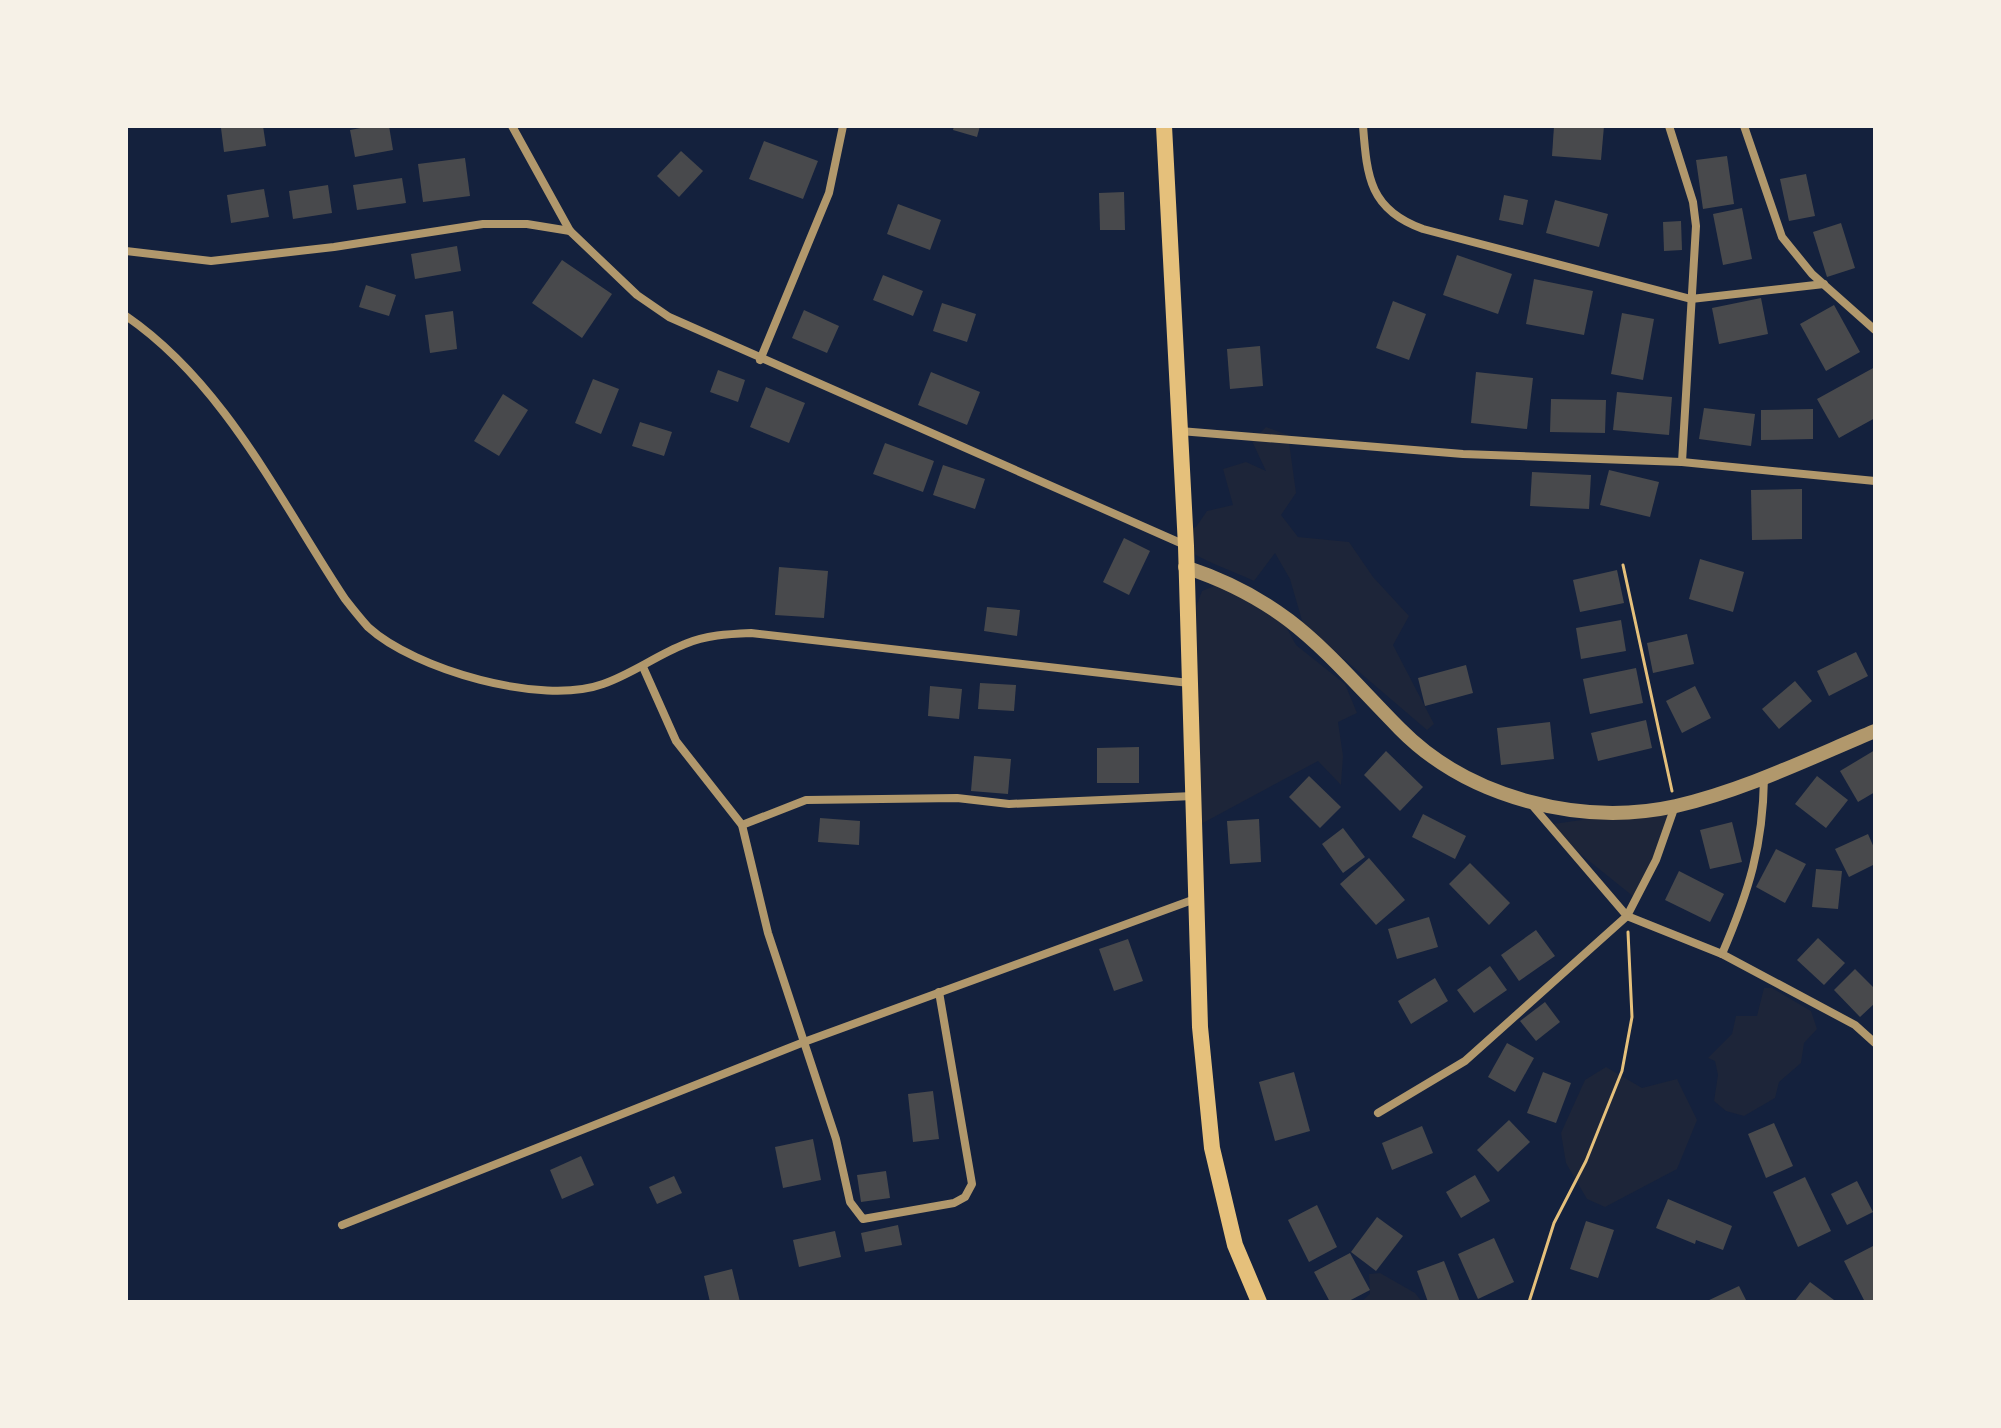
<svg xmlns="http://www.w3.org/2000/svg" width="2001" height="1428" font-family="'Crimson Pro',serif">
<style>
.green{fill:#1d2539}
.building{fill:#48494c}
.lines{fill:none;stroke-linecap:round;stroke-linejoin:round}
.path{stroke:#e5c07b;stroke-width:3}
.minor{stroke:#b1986c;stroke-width:8}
.tertiary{stroke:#b1986c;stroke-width:14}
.secondary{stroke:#e5c07b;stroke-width:16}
</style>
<rect width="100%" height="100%" fill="#14213d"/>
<!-- green -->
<g class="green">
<path d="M1266 427 1288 435 1296 493 1281 515 1298 537 1349 542 1373 577 1409 616 1393 645 1434 724 1427 730 1303 624 1290 579 1275 553 1254 581C1238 573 1200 560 1189 550L1188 530 1196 527 1207 511 1233 505 1223 469 1246 462 1266 471 1252 441Z"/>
<path d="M1217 585 1236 589 1283 621 1296 645 1345 684 1357 713 1338 722 1343 756 1341 785 1318 761 1201 824 1196 607 1202 591Z"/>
<path d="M1667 808 1670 823 1639 901 1568 844 1553 824Z"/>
<path d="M1764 988H1772L1811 1011 1817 1029 1804 1043 1801 1063 1779 1082 1775 1098 1744 1116 1726 1111 1714 1101 1718 1075 1715 1061 1708 1058 1732 1034 1736 1016H1757Z"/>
<path d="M1606 1067 1642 1088 1677 1079 1697 1120 1677 1169 1605 1207 1587 1199 1566 1163 1561 1133 1585 1080Z"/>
<path d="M1380 1273 1415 1293 1422 1302H1361L1370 1294 1369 1274Z"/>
</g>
<!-- building -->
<g class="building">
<path d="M239 126H263L266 146 224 152 221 128Z"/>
<path d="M371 126H389L393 150 355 157 350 130Z"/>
<path d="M954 126H980L977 137 953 130Z"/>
<path d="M1554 126H1604L1601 160 1552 156Z"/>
<path d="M764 141 818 161 803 199 749 179Z"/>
<path d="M681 151 703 171 679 197 657 176Z"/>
<path d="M1727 156 1734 204 1703 209 1696 160Z"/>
<path d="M465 158 470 196 423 202 418 164Z"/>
<path d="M1806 174 1815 216 1789 221 1780 179Z"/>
<path d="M402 178 406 203 357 210 353 185Z"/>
<path d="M328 185 332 213 293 219 289 191Z"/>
<path d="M264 189 269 217 231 223 227 195Z"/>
<path d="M1124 192 1125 230H1100L1099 193Z"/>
<path d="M1504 195 1528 200 1523 225 1499 220Z"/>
<path d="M1555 200 1608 214 1599 247 1546 233Z"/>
<path d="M898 204 941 220 930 250 887 234Z"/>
<path d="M1742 208 1752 259 1723 265 1713 214Z"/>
<path d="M1681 221 1682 250 1664 251 1663 222Z"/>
<path d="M1841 223 1855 268 1827 277 1813 232Z"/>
<path d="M457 246 461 271 415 279 411 254Z"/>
<path d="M1457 255 1512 274 1498 314 1443 295Z"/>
<path d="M562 260 612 294 582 338 532 303Z"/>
<path d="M883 275 923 291 913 316 873 300Z"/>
<path d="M1534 279 1593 291 1584 335 1526 324Z"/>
<path d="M366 285 396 295 389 316 359 307Z"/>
<path d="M1761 298 1768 334 1719 344 1712 308Z"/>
<path d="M1393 301 1426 314 1409 360 1376 348Z"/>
<path d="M942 303 976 314 967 342 933 331Z"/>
<path d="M1834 305 1860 352 1826 371 1800 324Z"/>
<path d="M804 310 839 326 827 353 792 338Z"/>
<path d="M453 311 457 349 430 353 425 315Z"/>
<path d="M1622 313 1654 319 1643 380 1611 374Z"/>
<path d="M1260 346 1263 386 1230 389 1227 349Z"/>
<path d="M1875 367V418L1839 438 1817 399Z"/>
<path d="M718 370 745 380 738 402 710 392Z"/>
<path d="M931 372 980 392 967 425 918 405Z"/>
<path d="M1476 372 1533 378 1527 429 1471 423Z"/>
<path d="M593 379 619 389 601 434 575 423Z"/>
<path d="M766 387 805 403 789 443 750 427Z"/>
<path d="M1617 392 1672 397 1669 435 1613 430Z"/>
<path d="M503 394 528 410 499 456 474 441Z"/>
<path d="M1551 399 1606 400 1605 433 1550 432Z"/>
<path d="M1704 408 1755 414 1751 446 1699 439Z"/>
<path d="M1813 409V439L1761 440V410Z"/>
<path d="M640 422 672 432 664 456 632 446Z"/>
<path d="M885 443 934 461 923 492 873 474Z"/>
<path d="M943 465 985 479 975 509 933 495Z"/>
<path d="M1609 470 1659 482 1650 517 1600 505Z"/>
<path d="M1532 472 1591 475 1589 509 1530 506Z"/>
<path d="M1802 489V539L1752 540 1751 490Z"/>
<path d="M1124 538 1150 551 1129 595 1103 582Z"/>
<path d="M1700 559 1744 572 1733 612 1689 599Z"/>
<path d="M779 567 828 571 824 618 775 615Z"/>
<path d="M1617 570 1624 603 1580 612 1573 580Z"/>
<path d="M987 607 1020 610 1017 636 984 631Z"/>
<path d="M1621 620 1626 651 1581 659 1576 628Z"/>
<path d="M1687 634 1694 664 1653 673 1647 643Z"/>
<path d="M1856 652 1868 676 1829 696 1817 671Z"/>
<path d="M1466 665 1473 693 1425 706 1418 678Z"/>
<path d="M1636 668 1643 703 1590 714 1583 679Z"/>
<path d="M1795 681 1812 701 1779 729 1762 709Z"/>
<path d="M980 683 1016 685 1014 711 978 709Z"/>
<path d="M930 686 962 689 959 719 928 716Z"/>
<path d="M1695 686 1711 718 1682 733 1666 701Z"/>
<path d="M1646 720 1652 748 1598 761 1591 733Z"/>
<path d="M1550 722 1554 759 1501 765 1497 728Z"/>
<path d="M1139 747V783H1097V748Z"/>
<path d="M1875 750V792L1858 802 1840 771Z"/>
<path d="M1386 751 1423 787 1400 811 1364 775Z"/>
<path d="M974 756 1011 759 1008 794 971 791Z"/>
<path d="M1309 776 1341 807 1320 828 1289 797Z"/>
<path d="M1817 776 1848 800 1826 828 1795 804Z"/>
<path d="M1423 814 1466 836 1455 859 1412 837Z"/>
<path d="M820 818 860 821 859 845 818 842Z"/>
<path d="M1259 819 1261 862 1230 864 1227 821Z"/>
<path d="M1732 822 1742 862 1710 869 1700 830Z"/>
<path d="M1343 828 1365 857 1343 873 1322 844Z"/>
<path d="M1868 834 1875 850V864L1849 877 1835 849Z"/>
<path d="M1776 849 1806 864 1785 903 1756 887Z"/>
<path d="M1369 858 1405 900 1376 925 1340 884Z"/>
<path d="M1470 863 1510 903 1489 925 1449 884Z"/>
<path d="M1816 869 1842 871 1838 909 1812 907Z"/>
<path d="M1679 871 1724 894 1710 922 1665 900Z"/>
<path d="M1429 917 1438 947 1397 959 1388 929Z"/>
<path d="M1536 930 1555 956 1519 981 1501 955Z"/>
<path d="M1818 938 1845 963 1824 985 1797 960Z"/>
<path d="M1128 939 1143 981 1114 991 1099 949Z"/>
<path d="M1490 966 1507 990 1474 1013 1457 990Z"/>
<path d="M1855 969 1875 989V1003L1860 1017 1834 990Z"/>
<path d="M1435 978 1448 1001 1411 1024 1398 1001Z"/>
<path d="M1545 1002 1560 1022 1536 1041 1520 1021Z"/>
<path d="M1507 1043 1534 1058 1515 1092 1488 1077Z"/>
<path d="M1294 1072 1310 1131 1275 1141 1259 1082Z"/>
<path d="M1543 1072 1571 1083 1556 1123 1527 1113Z"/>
<path d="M933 1091 939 1139 913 1142 908 1094Z"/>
<path d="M1509 1120 1530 1142 1498 1172 1477 1150Z"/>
<path d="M1774 1123 1793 1166 1766 1178 1748 1134Z"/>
<path d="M1422 1126 1433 1153 1392 1170 1382 1143Z"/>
<path d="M813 1139 821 1180 783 1188 775 1147Z"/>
<path d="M581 1156 594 1185 562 1199 550 1170Z"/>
<path d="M886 1171 890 1198 861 1202 857 1175Z"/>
<path d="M1475 1175 1490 1201 1461 1218 1446 1192Z"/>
<path d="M674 1176 682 1193 657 1204 649 1187Z"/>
<path d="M1805 1177 1831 1231 1798 1247 1773 1192Z"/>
<path d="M1857 1181 1873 1212 1847 1225 1831 1194Z"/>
<path d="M1668 1199 1732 1226 1723 1250 1696 1240 1695 1244 1656 1228Z"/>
<path d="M1317 1205 1337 1247 1309 1262 1288 1220Z"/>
<path d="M1377 1217 1403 1236 1376 1271 1351 1252Z"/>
<path d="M1586 1221 1614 1230 1598 1278 1570 1269Z"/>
<path d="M898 1225 902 1245 865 1252 861 1233Z"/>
<path d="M835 1231 841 1257 799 1267 793 1240Z"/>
<path d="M1494 1238 1514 1282 1478 1299 1458 1254Z"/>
<path d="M1875 1245V1300L1865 1302 1844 1261Z"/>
<path d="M1350 1253 1370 1290 1347 1302H1330L1314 1272Z"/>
<path d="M1444 1261 1460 1302H1428L1417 1271Z"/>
<path d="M732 1269 740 1302H710L704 1276Z"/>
<path d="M1810 1282 1834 1300 1832 1302H1794Z"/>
<path d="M1739 1286 1747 1302H1705Z"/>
</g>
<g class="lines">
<!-- path -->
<g class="path">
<path d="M1623 565 1672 791"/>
<path d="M1529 1302 1554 1223 1586 1161 1622 1071 1632 1017 1628 932"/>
</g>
<!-- minor -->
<g class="minor">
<path d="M512 126 570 231 637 295 669 317 1185 545"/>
<path d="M1363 126C1367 178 1370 210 1423 229L1691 299 1824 284"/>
<path d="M1669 126 1693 202 1696 226 1682 462"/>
<path d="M1744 126 1782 237 1812 274 1875 330"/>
<path d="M126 251 211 261 334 247 483 224H527L570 231"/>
<path d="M126 316C225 384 280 501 345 599 352 608 360 618 368 627 415 670 542 706 603 684 632 674 657 655 685 644 706 635 728 634 751 633L1189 683"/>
<path d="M760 360 829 193 843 126"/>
<path d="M1180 431 1463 454 1682 462 1875 481"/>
<path d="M643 667 676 741 742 825 768 933 836 1139 850 1202 863 1219 954 1203 965 1197 972 1184 939 992"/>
<path d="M1532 805 1627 916 1722 954 1855 1025 1875 1043"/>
<path d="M742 825 806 800 957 798 1009 804 1193 796"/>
<path d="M1722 954C1749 891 1763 846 1764 778"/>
<path d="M1378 1113 1465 1061 1627 916 1656 860 1675 806"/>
<path d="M342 1225 804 1042 1195 899"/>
</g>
<!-- tertiary -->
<path class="tertiary" d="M1185 567C1291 602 1326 654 1400 729 1468 798 1581 827 1676 806 1745 790 1810 758 1875 731"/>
<!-- secondary -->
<path class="secondary" d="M1164 126 1186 546 1200 1027 1212 1148 1235 1245 1259 1302"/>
</g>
<!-- border -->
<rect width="2001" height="1428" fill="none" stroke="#f6f1e7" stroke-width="256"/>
</svg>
